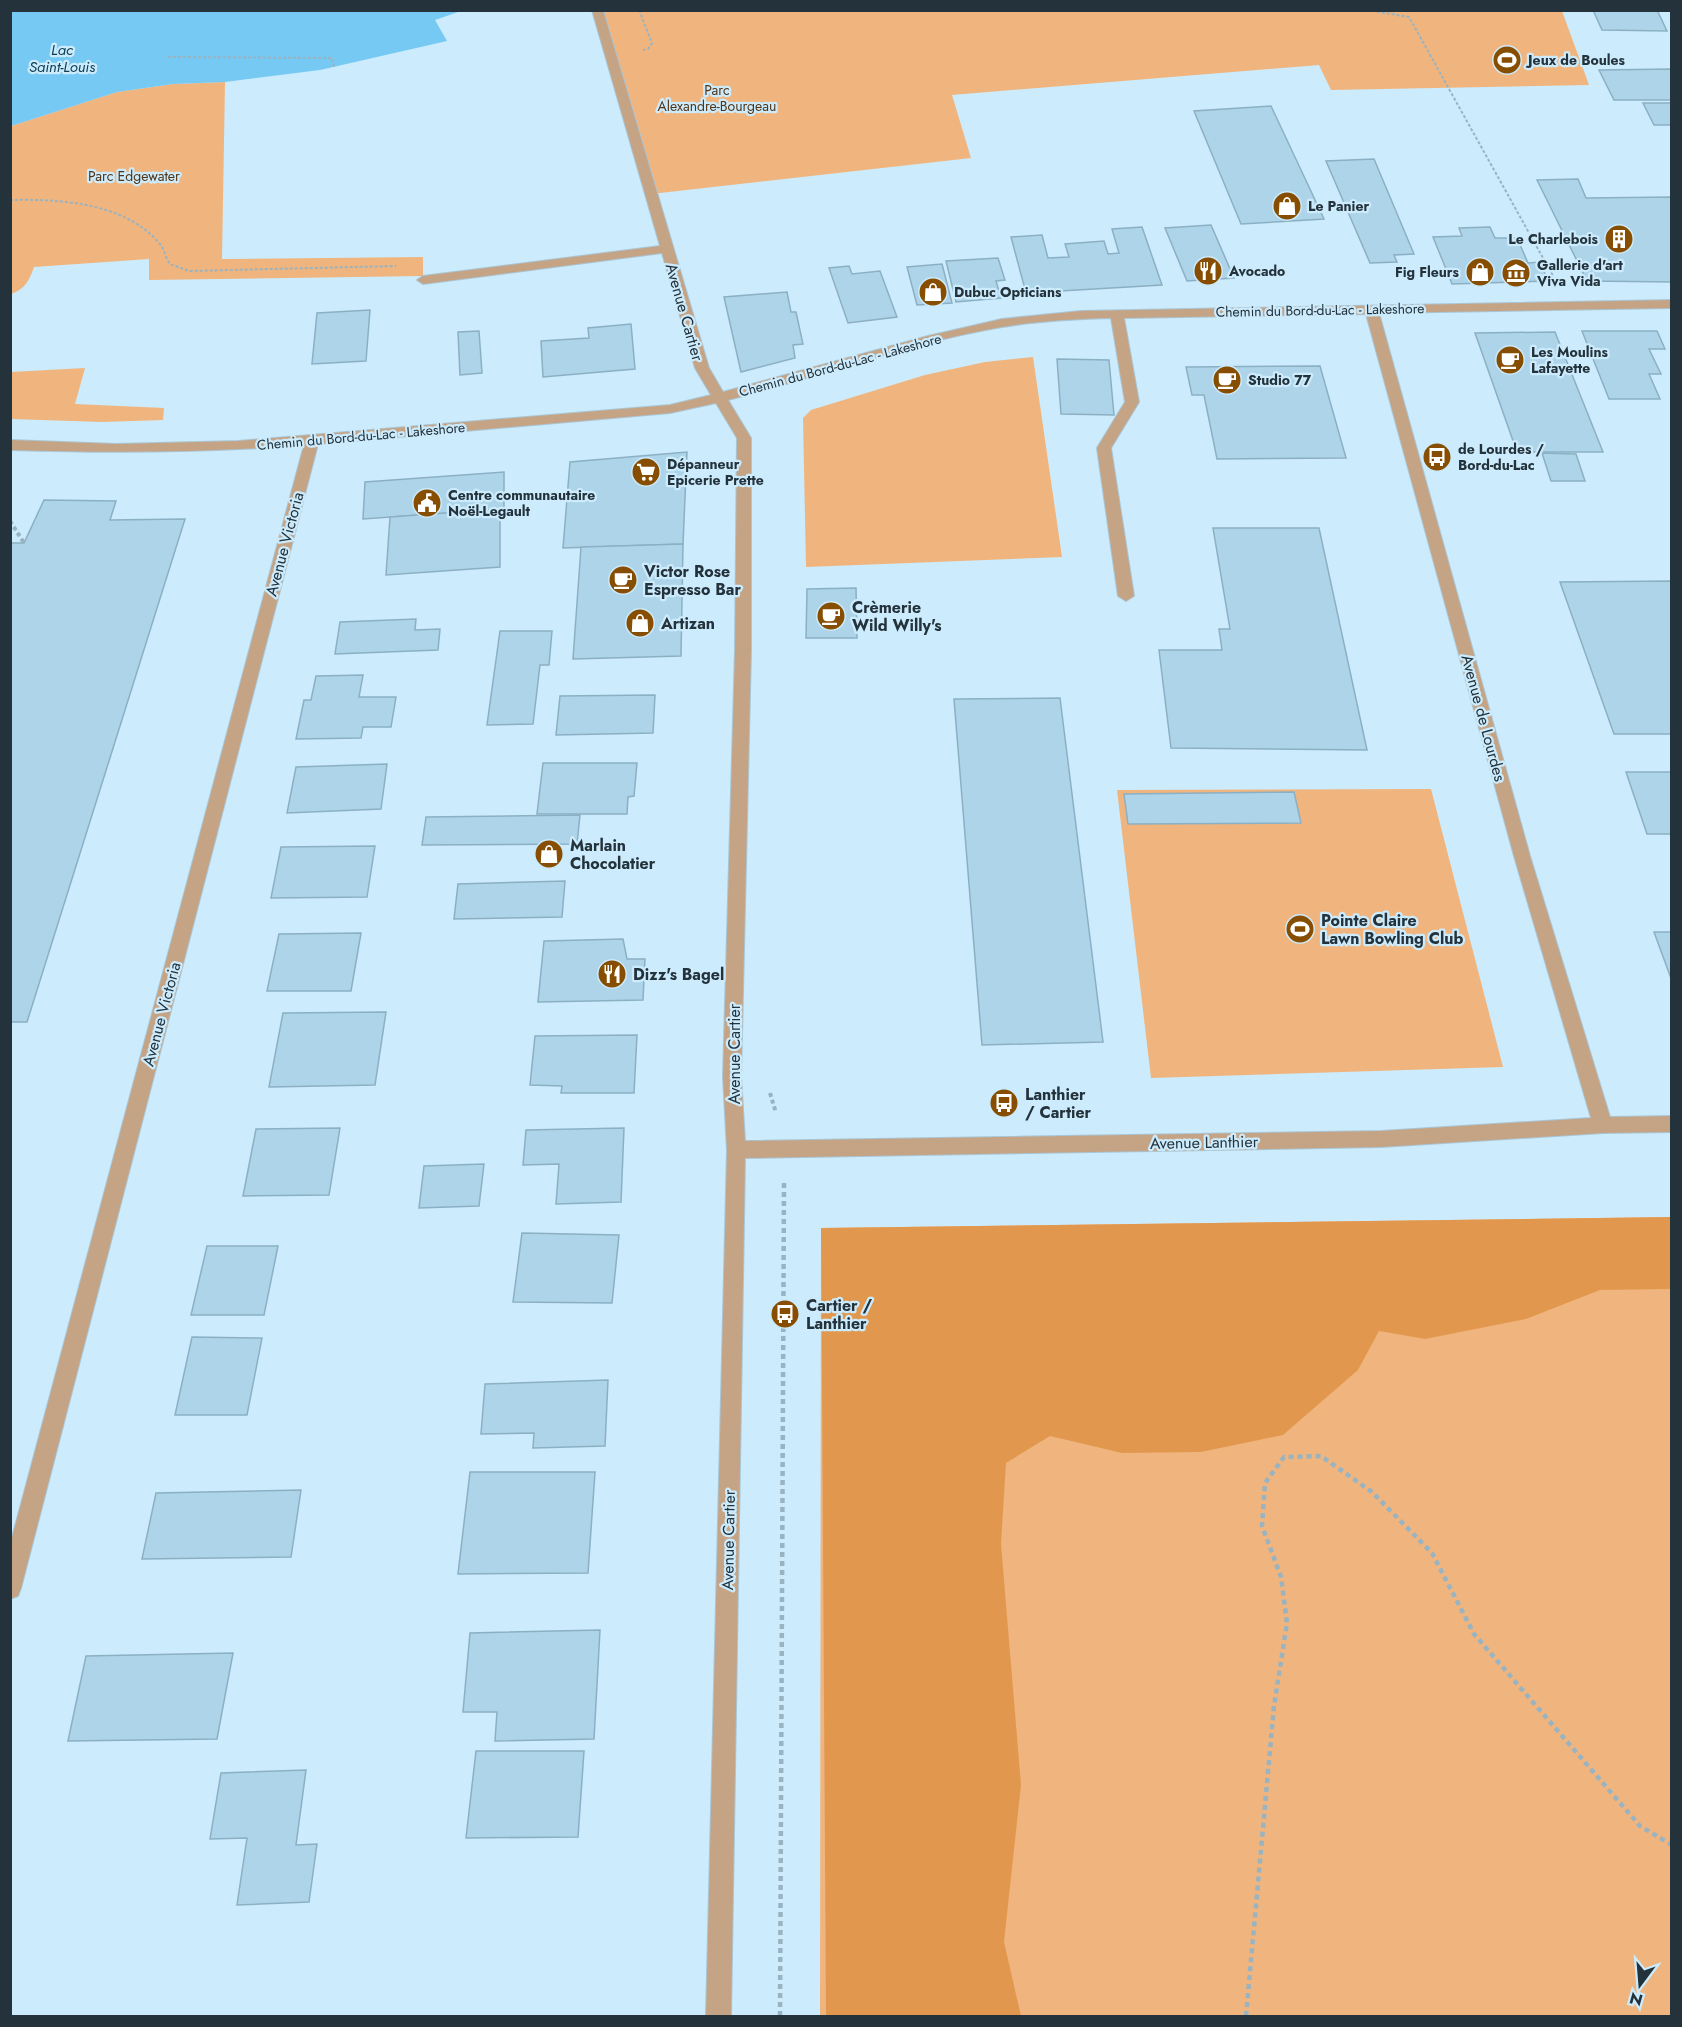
<svg xmlns="http://www.w3.org/2000/svg" width="1682" height="2027" font-family="Jost,sans-serif">
<style>
.green{fill:#f0b57e}
.forest{fill:#e1984e}
.water{fill:#76c9f3}
.building{fill:#aed4e9;stroke:#8bb0c4;stroke-width:1.5}
.lines{fill:none;stroke-linecap:round;stroke-linejoin:round}
.minor-casing{stroke:#aac6d5;stroke-width:2}
.path-far2{stroke:#99b3c1;stroke-width:2;stroke-dasharray:3 2;stroke-linecap:butt}
.path-far1{stroke:#99b3c1;stroke-width:4;stroke-dasharray:4 3;stroke-linecap:butt}
.path{stroke:#99b3c1;stroke-width:4.5;stroke-dasharray:5 4;stroke-linecap:butt}
.minor{fill:#c5a486;fill-rule:evenodd}
.labels{text-anchor:middle;stroke-width:4.5;stroke-linejoin:round;paint-order:stroke}
.far-poi-label{font-size:14px;font-weight:bold;fill:#23323b;stroke:#ccebfc;text-anchor:start}
.far-park-label{font-size:14px;fill:#523415;stroke:#ccebfc}
.far-street-label{font-size:14px;fill:#23323b;stroke:#ccebfc}
.far-water-label{font-size:15px;font-style:italic;fill:#104056;stroke:#ccebfc}
.street-label{font-size:16px;fill:#23323b;stroke:#ccebfc}
.poi-label{font-size:16px;font-weight:bold;fill:#23323b;stroke:#ccebfc;text-anchor:start}
</style>
<rect width="100%" height="100%" fill="#ccebfc"/>
<!-- green -->
<g class="green">
<path d="M597 11H1562L1589 85 1331 90 1319 65 952 95 971 158 651 194Z"/>
<path d="M225 82 222 259 423 257V276L149 280V259L34 267C29 281 25 289 11 294V126L117 92 173 84Z"/>
<path d="M1033 357 1062 557 806 567 803 418 811 410 925 375 985 362Z"/>
<path d="M85 368 75 404 164 408 163 420 102 422 11 419V372Z"/>
<path d="M1431 789 1503 1067 1151 1078 1117 790Z"/>
<path d="M1671 1217V2016H820L821 1228Z"/>
</g>
<!-- forest -->
<path class="forest" d="M1671 1217V1289L1600 1290 1526 1319 1425 1339 1379 1331 1358 1370 1283 1435 1201 1452 1122 1453 1050 1436 1006 1463 1001 1544 1021 1785 1004 1942 1021 2016H826L821 1228Z"/>
<!-- water -->
<path class="water" d="M11 10H461V11L435 20 447 41 320 70 225 82 173 84 117 92 11 126Z"/>
<!-- building -->
<g class="building">
<path d="M1593 10H1657L1667 31 1602 30Z"/>
<path d="M1672 69V100H1614L1599 70Z"/>
<path d="M1643 103H1672V125H1654Z"/>
<path d="M1271 106 1324 219 1241 224 1194 111Z"/>
<path d="M1374 159 1414 254 1394 255 1397 262 1370 263 1326 161Z"/>
<path d="M1578 179 1586 198 1672 197V282L1587 281 1537 180Z"/>
<path d="M1211 225 1234 278 1187 281 1165 228Z"/>
<path d="M1142 227 1162 285 1026 293 1011 237 1042 235 1048 258 1069 257 1065 244 1104 241 1108 254 1119 253 1112 229Z"/>
<path d="M1490 227 1495 238H1517L1528 263 1540 262 1548 281 1452 284 1433 237 1462 236 1459 228Z"/>
<path d="M998 258 1005 280 996 281 1001 298 956 302 946 261Z"/>
<path d="M942 264 952 303 917 305 907 267Z"/>
<path d="M849 266 852 274 880 271 897 317 848 323 829 268Z"/>
<path d="M787 292 791 312H796L803 344 793 345 795 358 741 372 724 297Z"/>
<path d="M370 310 366 361 312 364 317 313Z"/>
<path d="M631 324 635 369 543 377 541 341 589 338 588 328Z"/>
<path d="M479 331 482 373 460 375 458 332Z"/>
<path d="M1582 331H1657L1665 349H1649L1661 374H1649L1660 399H1609Z"/>
<path d="M1555 332 1603 452H1517L1475 333Z"/>
<path d="M1057 359 1109 360 1114 415 1061 414Z"/>
<path d="M1320 366 1346 458 1217 459 1204 395H1192L1186 367Z"/>
<path d="M687 452 683 544 563 548 570 462Z"/>
<path d="M1542 453 1576 454 1585 481H1551Z"/>
<path d="M504 472V509L363 519 365 482Z"/>
<path d="M44 500 116 501 110 520 185 519 27 1022H10V543H24Z"/>
<path d="M500 509V567L386 575 390 517Z"/>
<path d="M1213 528H1319L1367 750 1171 748 1159 650H1222L1219 629H1230Z"/>
<path d="M683 544 681 656 573 659 581 547Z"/>
<path d="M1672 581V734H1614L1560 582Z"/>
<path d="M856 588 857 638H806L807 589Z"/>
<path d="M416 619 415 630 440 629 438 650 335 654 340 622Z"/>
<path d="M500 631H552L549 665H540L533 724 487 725Z"/>
<path d="M363 675 359 697H396L391 727H363L361 738 296 739 304 700H311L316 676Z"/>
<path d="M655 695 653 733 556 735 560 696Z"/>
<path d="M1060 698 1103 1042 982 1045 954 699Z"/>
<path d="M543 763H637L634 796 628 797 627 814H537Z"/>
<path d="M387 764 381 809 287 813 296 767Z"/>
<path d="M1626 772H1672V834H1647Z"/>
<path d="M1294 792 1301 823 1128 824 1124 794Z"/>
<path d="M580 815 577 844 422 845 426 817Z"/>
<path d="M375 846 367 897 271 898 281 847Z"/>
<path d="M565 881 562 917 454 919 458 884Z"/>
<path d="M1654 932H1672V981Z"/>
<path d="M361 933 351 991H267L279 934Z"/>
<path d="M623 939 627 959H645L643 1000 538 1002 544 941Z"/>
<path d="M386 1012 375 1085 269 1087 283 1013Z"/>
<path d="M637 1035 634 1093H561L562 1086 530 1085 535 1036Z"/>
<path d="M340 1128 329 1195 243 1196 256 1129Z"/>
<path d="M624 1128 621 1202 556 1204 559 1164 523 1165 526 1130Z"/>
<path d="M484 1164 479 1206 419 1208 424 1166Z"/>
<path d="M522 1233 619 1235 612 1303 513 1302Z"/>
<path d="M207 1246H278L264 1315H191Z"/>
<path d="M192 1337 262 1338 247 1415H175Z"/>
<path d="M608 1380 605 1446 533 1448 534 1433 481 1434 485 1384Z"/>
<path d="M470 1472H595L588 1573 458 1574Z"/>
<path d="M301 1490 291 1557 142 1559 156 1493Z"/>
<path d="M600 1630 594 1739 495 1741 497 1712H463L470 1633Z"/>
<path d="M233 1653 217 1739 68 1741 86 1656Z"/>
<path d="M476 1751H584L578 1837 466 1838Z"/>
<path d="M306 1770 296 1845 317 1844 309 1902 237 1905 247 1838 210 1839 221 1773Z"/>
</g>
<g class="lines">
<!-- minor casing -->
<g class="minor-casing">
<path id="minor" d="M592 10H603L709 368 723 392 928 336 1002 319 1081 311 1672 300V308L1379 313 1530 856 1610 1117 1672 1116V1132L1603 1133 1381 1147 745 1158 731 2016H706L727 1150 723 1077 735 650 737 438 716 403 670 413 318 444 21 1588 18 1596 10 1599V1545L304 445C206 453 109 453 10 450V440L117 444 238 441 670 405 711 395 695 368 662 253 423 284 417 280 423 276 660 246ZM1366 314 1514 856 1591 1118 1381 1131 745 1141 741 1077 751 650V438L728 400C818 378 911 342 1002 327 1038 321 1075 319 1111 318L1125 402 1097 448 1118 596 1126 601 1134 596 1111 448 1139 402 1124 318Z"/>
</g>
<!-- path-far2 -->
<g class="path-far2">
<path d="M639 10 652 43 648 49 643 50"/>
<path d="M1367 10 1409 17 1553 276"/>
<path d="M168 57 332 58 334 67"/>
<path d="M10 200C59 199 125 202 160 244 165 250 165 258 170 264L189 271 396 266"/>
</g>
<!-- path-far1 -->
<g class="path-far1">
<path d="M10 521 24 543"/>
<path d="M770 1093 776 1113"/>
</g>
<!-- path -->
<g class="path">
<path d="M780 2016 784 1183"/>
<path d="M1246 2016 1274 1706 1287 1623 1281 1577 1262 1526 1265 1483 1284 1457 1321 1456 1372 1492 1432 1553 1474 1634 1640 1826 1672 1845"/>
</g>
<!-- minor -->
<use href="#minor" class="minor"/>
</g>
<!-- icons -->
<defs>
<g id="stadium-disc" transform="scale(1.5)"><circle r="9.5" fill="#874e01" stroke="#ccebfc"/><path d="M0-5a6.5 5 0 1 0 0 10a6.5 5 0 1 0 0-10ZM-3.5-1.8h7v3.6h-7Z" fill="#fff"/></g>
<g id="shop-disc" transform="scale(1.5)"><circle r="9.5" fill="#874e01" stroke="#ccebfc"/><path d="M-5-2.5h2.3a2.7 3.5 0 0 1 5.4 0H5L5.5 6h-11ZM-1.5-2.5h3a1.5 2.3 0 0 0-3 0Z" fill="#fff"/></g>
<g id="building-disc" transform="scale(1.5)"><circle r="9.5" fill="#874e01" stroke="#ccebfc"/><path d="M-4-6H4V6H1V3H-1V6H-4ZM-2.5-4.3h1.7v1.8h-1.7ZM.8-4.3h1.7v1.8H.8ZM-2.5-1h1.7V.8h-1.7ZM.8-1h1.7V.8H.8Z" fill="#fff"/></g>
<g id="restaurant-disc" transform="scale(1.5)"><circle r="9.5" fill="#874e01" stroke="#ccebfc"/><path d="M-5-6h1v4h1v-4h1v4h1v-4h1v5L-1.5 .5V6h-2V.5L-5-1ZM5-6V6H3V1.5H1.5Q1.5-4 5-6Z" fill="#fff"/></g>
<g id="museum-disc" transform="scale(1.5)"><circle r="9.5" fill="#874e01" stroke="#ccebfc"/><path d="M0-6L6-3V-2H-6V-3ZM-5-1h2V3h-2ZM-1-1h2V3h-2ZM3-1h2V3H3ZM-6 4H6V6H-6Z" fill="#fff"/></g>
<g id="cafe-disc" transform="scale(1.5)"><circle r="9.5" fill="#874e01" stroke="#ccebfc"/><path d="M-5.5-4.5H6V0H3Q3 3.5 0 3.5H-2.5Q-5.5 3.5-5.5 0ZM3-3.2v2h1.7v-2ZM-6 4.5H4V6H-6Z" fill="#fff"/></g>
<g id="bus-disc" transform="scale(1.5)"><circle r="9.5" fill="#874e01" stroke="#ccebfc"/><path d="M-5-6H5V4H4V6H2V4H-2V6H-4V4H-5ZM-3.5-4V0h7V-4ZM-3.5 1.2v1.5H-2V1.2ZM2 1.2v1.5H3.5V1.2Z" fill="#fff"/></g>
<g id="supermarket-disc" transform="scale(1.5)"><circle r="9.5" fill="#874e01" stroke="#ccebfc"/><path d="M-6-5.5h2.5l.6 2H6L4.5 2H-2.5L-4.4-4H-6ZM-1.5 3.2a1.3 1.3 0 1 0 .1 0ZM3 3.2a1.3 1.3 0 1 0 .1 0Z" fill="#fff"/></g>
<g id="civic-disc" transform="scale(1.5)"><circle r="9.5" fill="#874e01" stroke="#ccebfc"/><path d="M-.6-6.5H3V-4.5H.6V-3L4-1V1h2V6H-6V1h2V-1L-.6-3ZM-1.2 2.5V6h2.4V2.5Z" fill="#fff"/></g>
</defs>
<g fill-rule="evenodd">
<use href="#stadium-disc" x="1507" y="60"/>
<use href="#shop-disc" x="1287" y="206"/>
<use href="#building-disc" x="1619" y="239"/>
<use href="#restaurant-disc" x="1208" y="271"/>
<use href="#shop-disc" x="1480" y="272"/>
<use href="#museum-disc" x="1516" y="273"/>
<use href="#shop-disc" x="933" y="292"/>
<use href="#cafe-disc" x="1510" y="360"/>
<use href="#cafe-disc" x="1227" y="380"/>
<use href="#bus-disc" x="1437" y="457"/>
<use href="#supermarket-disc" x="646" y="472"/>
<use href="#civic-disc" x="427" y="503"/>
<use href="#cafe-disc" x="623" y="580"/>
<use href="#cafe-disc" x="831" y="616"/>
<use href="#shop-disc" x="640" y="623"/>
<use href="#shop-disc" x="549" y="854"/>
<use href="#stadium-disc" x="1300" y="929"/>
<use href="#restaurant-disc" x="612" y="974"/>
<use href="#bus-disc" x="1004" y="1103"/>
<use href="#bus-disc" x="785" y="1314"/>
</g>
<g class="labels">
<!-- far-poi labels -->
<g class="far-poi-label">
<text x="1528" y="65">Jeux de Boules</text>
<text x="1308" y="211">Le Panier</text>
<text x="1598" y="244" text-anchor="end">Le Charlebois</text>
<text x="1537" y="270">Gallerie d'art<tspan x="1537" dy="16">Viva Vida</tspan></text>
<text x="1229" y="276">Avocado</text>
<text x="1459" y="277" text-anchor="end">Fig Fleurs</text>
<text x="954" y="297">Dubuc Opticians</text>
<text x="1531" y="357">Les Moulins<tspan x="1531" dy="16">Lafayette</tspan></text>
<text x="1248" y="385">Studio 77</text>
<text x="1458" y="454">de Lourdes /<tspan x="1458" dy="16">Bord-du-Lac</tspan></text>
<text x="667" y="469">Dépanneur<tspan x="667" dy="16">Epicerie Prette</tspan></text>
<text x="448" y="500">Centre communautaire<tspan x="448" dy="16">Noël-Legault</tspan></text>
</g>
<!-- far-park labels -->
<g class="far-park-label">
<text x="717" y="95">Parc<tspan x="717" dy="16">Alexandre-Bourgeau</tspan></text>
<text x="134" y="181">Parc Edgewater</text>
</g>
<!-- far-street labels -->
<g class="far-street-label">
<text transform="translate(1320 310) rotate(-1)" y="5">Chemin du Bord-du-Lac - Lakeshore</text>
<text transform="translate(840 365) rotate(-15)" y="5">Chemin du Bord-du-Lac - Lakeshore</text>
<text transform="translate(361 436) rotate(-5)" y="5">Chemin du Bord-du-Lac - Lakeshore</text>
</g>
<!-- far-water labels -->
<g class="far-water-label">
<text x="62" y="55">Lac<tspan x="62" dy="17">Saint-Louis</tspan></text>
</g>
<!-- street labels -->
<g class="street-label">
<text transform="translate(685 312) rotate(74)" y="6">Avenue Cartier</text>
<text transform="translate(284 544) rotate(-75)" y="6">Avenue Victoria</text>
<text transform="translate(1484 718) rotate(75)" y="6">Avenue de Lourdes</text>
<text transform="translate(161 1014) rotate(-75)" y="6">Avenue Victoria</text>
<text transform="translate(734 1054) rotate(-90)" y="6">Avenue Cartier</text>
<text transform="translate(1204 1142) rotate(-1)" y="6">Avenue Lanthier</text>
<text transform="translate(728 1540) rotate(-89)" y="6">Avenue Cartier</text>
</g>
<!-- poi labels -->
<g class="poi-label">
<text x="644" y="577">Victor Rose<tspan x="644" dy="18">Espresso Bar</tspan></text>
<text x="852" y="613">Crèmerie<tspan x="852" dy="18">Wild Willy's</tspan></text>
<text x="661" y="629">Artizan</text>
<text x="570" y="851">Marlain<tspan x="570" dy="18">Chocolatier</tspan></text>
<text x="1321" y="926">Pointe Claire<tspan x="1321" dy="18">Lawn Bowling Club</tspan></text>
<text x="633" y="980">Dizz's Bagel</text>
<text x="1025" y="1100">Lanthier<tspan x="1025" dy="18">/ Cartier</tspan></text>
<text x="806" y="1311">Cartier /<tspan x="806" dy="18">Lanthier</tspan></text>
</g>
</g>
<!-- border -->
<rect width="1682" height="2027" fill="none" stroke="#23323b" stroke-width="24"/>
<!-- north arrow -->
<g transform="translate(1640 1985) rotate(196)" stroke="#ccebfc" stroke-width="4.5" paint-order="stroke">
<path d="M0-4.5L10 22L0 15L-10 22Z" fill="#23323b"/>
<text y="-9" font-size="16" font-weight="bold" text-anchor="middle" fill="#23323b">N</text>
</g>
</svg>
